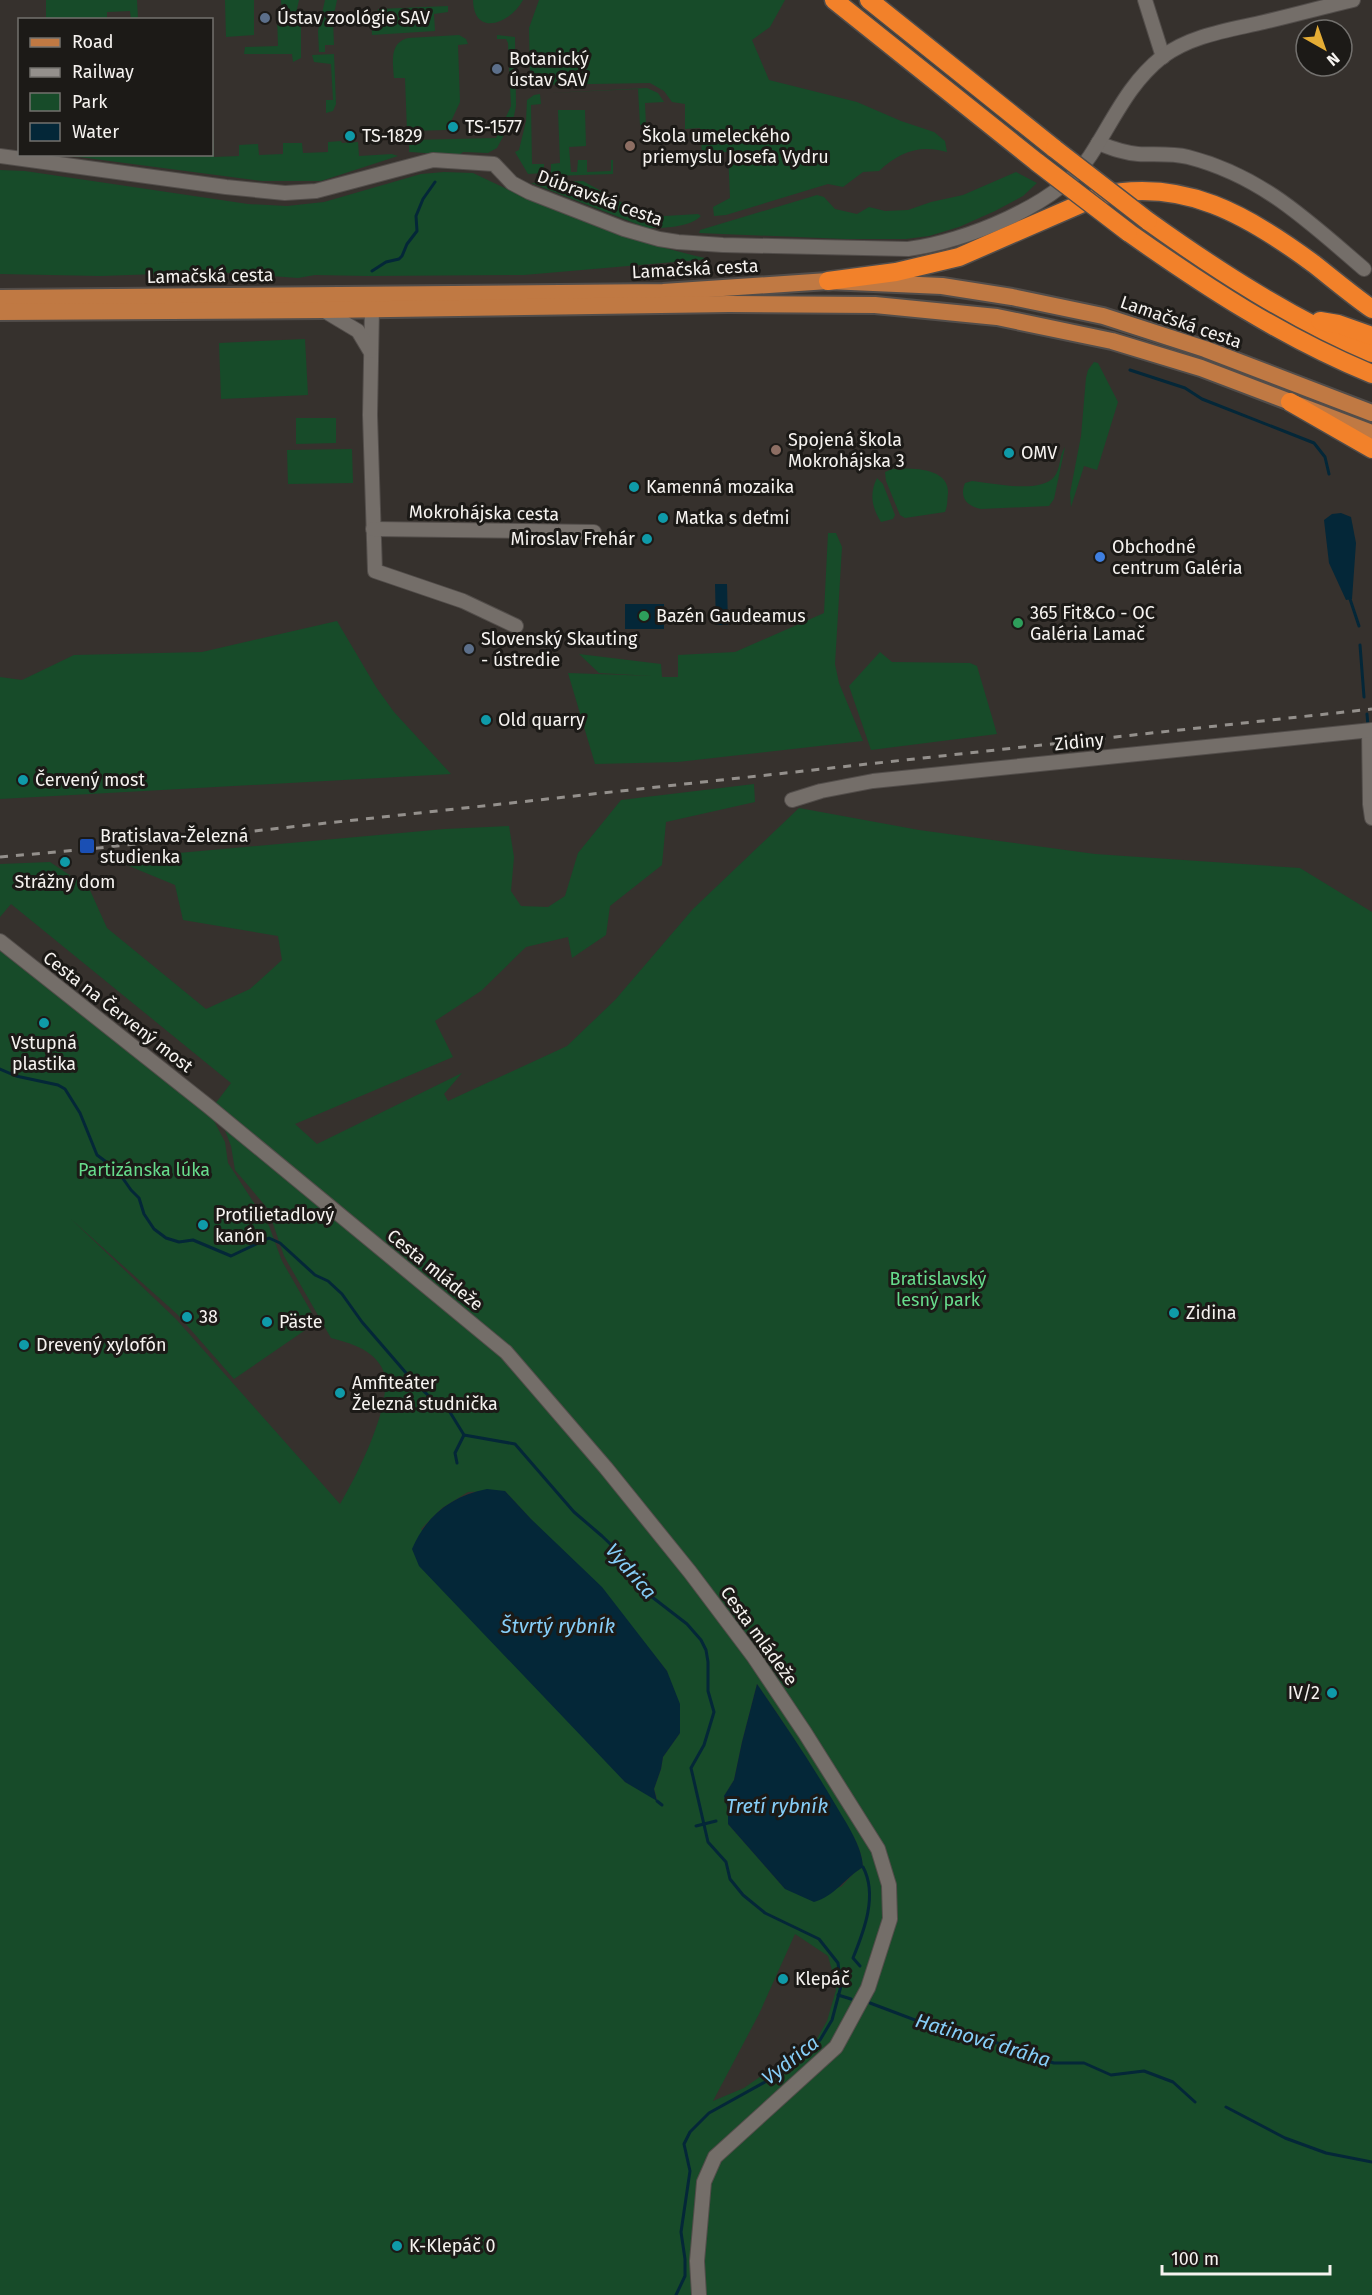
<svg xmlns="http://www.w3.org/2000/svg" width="1372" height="2295" font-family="'Fira Sans',sans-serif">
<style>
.green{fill:#174b29;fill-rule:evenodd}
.water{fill:#042738}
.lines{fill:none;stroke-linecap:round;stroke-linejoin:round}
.stream{stroke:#042738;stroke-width:3}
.minor-casing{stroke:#524d4a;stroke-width:16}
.major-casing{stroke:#524d4a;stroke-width:20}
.highway-casing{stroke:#524d4a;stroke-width:21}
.minor{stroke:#746e69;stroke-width:14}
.major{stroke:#c07943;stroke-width:16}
.highway{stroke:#f2812a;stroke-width:18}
.rail{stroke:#94908c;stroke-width:3;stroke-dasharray:8 8;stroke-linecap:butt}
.highway-bridge-casing{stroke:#524d4a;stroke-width:21;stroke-linecap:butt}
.highway-bridge{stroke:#f2812a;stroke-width:18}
.service-dot{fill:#5c6f8a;stroke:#1c1a17;stroke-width:2}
.culture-dot{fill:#0f9aa8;stroke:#1c1a17;stroke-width:2}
.education-dot{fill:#8d6e63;stroke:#1c1a17;stroke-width:2}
.shop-dot{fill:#3f7fe0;stroke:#1c1a17;stroke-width:2}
.leisure-dot{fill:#2e9e5b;stroke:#1c1a17;stroke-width:2}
.transit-dot{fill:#1a4fb4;stroke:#1c1a17;stroke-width:2}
.labels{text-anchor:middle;stroke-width:6;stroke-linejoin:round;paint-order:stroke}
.poi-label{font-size:18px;fill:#f6f3f0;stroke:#1c1a17;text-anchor:start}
.street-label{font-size:18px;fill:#f6f3f0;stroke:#1c1a17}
.park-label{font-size:18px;fill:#67dc8c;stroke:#1c1a17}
.water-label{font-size:20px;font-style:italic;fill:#86cef8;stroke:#1c1a17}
</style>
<rect width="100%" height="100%" fill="#36312d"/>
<!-- green -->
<g class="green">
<path d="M46 0H137L138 19H131L130 11 107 12V19H46Z"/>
<path d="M225 0H254V35L226 37Z"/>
<path d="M281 0H299L297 9 304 11 301 28V58L293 62 292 54H244L245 47 278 46 277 16 282 15Z"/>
<path d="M325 0H337L333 19 334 45H325V52H319L318 31Z"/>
<path d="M473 0H523C511 23 474 38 473 0Z"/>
<path d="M539 0H785L770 27 752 40 769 80 857 102 901 121 934 132 945 141 947 152C920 144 899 152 879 171L863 172 843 187 828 184 726 215 714 216 713 207 730 198 728 152H702L700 128 685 129V104L672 102 664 91 650 83 534 85 530 78 529 28Z"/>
<path d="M448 6V12L434 14 435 31 372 35 371 13 373 24 377 26 378 9Z"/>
<path d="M459 35 466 39 468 44 458 45 460 102 447 130 407 131 405 78H394C393 62 389 43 408 38Z"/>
<path d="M497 35 515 37 516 106 514 116 497 148 488 153 463 152 459 155 409 152V143L411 140 496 138 511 106 508 43 506 39H497Z"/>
<path d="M334 54 336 104 333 111 326 113V100H333L331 64 314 62 312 55Z"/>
<path d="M647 88 658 93 664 102 645 103 646 125H640L638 89 549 93Z"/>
<path d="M212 94 214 157 239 156V145L258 144 259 155 283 154V143H302L303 153 328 152V142L341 141 342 143 358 142 359 156 392 154 398 156 321 181H262L64 155 212 154Z"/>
<path d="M540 94 541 104 531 105 532 164H544V173L528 174 515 152 519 150 526 121 527 100 534 95Z"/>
<path d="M558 110H585L586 146 569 147 571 172H577L578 160H587V172L611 171V160H613V174L551 176V164L560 163Z"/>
<path d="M0 170 25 171 248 204 287 206 324 202 421 174 444 172 473 173C549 210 627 241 709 259L524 275 368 276 315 275 298 278 214 272 101 276 0 274Z"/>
<path d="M1016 172 1037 183 1023 196 995 211 959 227 929 236 906 239H845L699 233 700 230 817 195 824 197 835 209 857 214 869 207 885 211 908 210 931 202 963 195Z"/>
<path d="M583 181 648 217 698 214 701 216C689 228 663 228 647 228L531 183Z"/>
<path d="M305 339 308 395 221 399 219 343Z"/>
<path d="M1094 362 1098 363 1118 402 1097 470 1084 466 1071 507 1070 493 1081 436 1086 378 1088 370Z"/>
<path d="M296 418H336V443L296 444Z"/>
<path d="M1065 447 1054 499 1049 506 981 509C967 506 959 498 965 483L972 481C992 483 1040 494 1054 477 1061 469 1059 455 1065 447Z"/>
<path d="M352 449 353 483 288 484 287 450Z"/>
<path d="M892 469C910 468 949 467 948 493 947 500 948 505 945 512L905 518 900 515 886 481 885 472Z"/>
<path d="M877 478 883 484 895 515 893 519 881 522C872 508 869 494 877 478Z"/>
<path d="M828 533H836L842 547 835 664 839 683 863 741 678 762 595 764 568 673 653 676 599 673 579 654 661 664 662 677H678V655L735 652 824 613Z"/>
<path d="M337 621 376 687 394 712 451 774 0 799V677L22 680 74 655 202 652Z"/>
<path d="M880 652 892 662 970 663 977 666 997 734 871 750 849 686Z"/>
<path d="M754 784 755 802 666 822 662 865 610 906 606 935 572 958 568 937 526 947 481 991 435 1021 453 1057 295 1124 317 1144 462 1073 444 1094 448 1101 567 1046 615 1000 693 909 799 808 919 830 1095 854 1300 868 1372 912V2295H0V950L24 967 211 1115 225 1142 228 1163 269 1226 282 1261 317 1322 234 1379 177 1314 71 1219 176 1319 340 1504C356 1477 397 1398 382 1368 372 1349 350 1343 331 1338L284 1256 268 1209 235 1170 231 1146 215 1104 231 1083 11 904 0 917V864L50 862 89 888 107 928 206 1009 250 989 282 960 278 936 183 920 175 885 112 859 445 829 509 826 514 857 511 891 521 906 548 907 565 896 578 853 621 800ZM505 1491 643 1641 667 1671 680 1733 663 1757 661 1769 654 1789 657 1799 625 1782 602 1756 421 1529 442 1508 468 1492ZM757 1684C785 1724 811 1763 835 1805 846 1824 862 1845 863 1867L854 1873 841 1887 785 1889 728 1824V1810L724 1796 734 1780 742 1742ZM795 1934 828 1956 835 1981 836 1990 827 2021 815 2042 800 2049 744 2088 713 2101 759 2014Z"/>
</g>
<!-- water -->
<g class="water">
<path d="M1341 513 1351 517 1356 543 1352 599 1346 600 1329 563 1324 520 1332 514Z"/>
<path d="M715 584H727L728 625H716Z"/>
<rect x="625" y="604" width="39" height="25"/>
<path d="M487 1489 505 1491 531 1519 602 1587 667 1671 680 1704V1733L663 1757 661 1769 654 1789 657 1801 625 1782 419 1566 412 1549C426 1516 451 1496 487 1489Z"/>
<path d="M757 1684C784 1723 811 1763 835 1804 846 1823 862 1845 863 1867 845 1878 835 1896 814 1902L785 1889 728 1824V1810L724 1796 734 1780 742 1742Z"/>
</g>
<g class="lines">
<!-- stream -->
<g class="stream">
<path d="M372 271 386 262 399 259 402 256 407 244 417 231 416 216 423 199 435 182"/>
<path d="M1130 370 1185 388 1202 399 1314 443 1325 457 1329 474"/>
<path d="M1350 599 1359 626"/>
<path d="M1360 645 1364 697"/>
<path d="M1367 714 1368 726"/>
<path d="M0 1069 16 1076 58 1085 65 1089 80 1113 97 1155 117 1170 131 1190 139 1198 144 1214 154 1229 166 1238 179 1242 193 1240 231 1256 269 1238 280 1243 315 1275 328 1281 342 1294 362 1322 413 1381 431 1398 448 1409 464 1435 515 1444 574 1512 602 1536 633 1566 652 1597 687 1624 701 1640 706 1650 708 1662V1691L714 1712 704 1745 691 1768 708 1842 726 1862 730 1879 743 1895 765 1913 819 1939 838 1963 841 1986 832 2020 820 2040 765 2082 709 2113 690 2132 684 2144 690 2171 681 2232 685 2259V2276L676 2295"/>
<path d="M457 1463 455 1453 464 1435"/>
<path d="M657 1801 662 1805"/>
<path d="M696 1826 716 1821"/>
<path d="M860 1966 853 1958C864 1931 878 1895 863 1867"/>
<path d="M838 1995 851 1999"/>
<path d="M870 2003 960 2037 998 2043 1023 2054 1054 2063H1084L1111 2075 1144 2071 1173 2082 1195 2102"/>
<path d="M1226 2107 1285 2138 1326 2153 1372 2162"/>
</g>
<!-- minor casing -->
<g class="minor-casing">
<g id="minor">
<path d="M1145 0 1163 57"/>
<path d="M1098 143C1111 148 1123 153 1138 154 1154 155 1171 153 1188 157 1262 176 1308 221 1364 269"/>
<path d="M0 156 226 187 285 193 316 191 433 160 494 164 512 183 529 192 624 229 659 239 678 242 723 245 908 249C964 242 1058 205 1090 156 1113 121 1128 84 1162 57 1191 35 1230 30 1264 22 1294 15 1323 7 1353 0"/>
<path d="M372 308 370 415 375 571 463 601 516 626"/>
<path d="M323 310 358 331 370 351"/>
<path d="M373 529 594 532"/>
<path d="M1369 731 1370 804 1372 818"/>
<path d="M792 800 821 791 873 781 1372 730"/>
<path d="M0 941 208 1106 506 1352 606 1468 690 1572 754 1657 805 1733 878 1849 889 1885 890 1919 868 1988 836 2047 715 2157 704 2182 697 2261 699 2295"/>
</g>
</g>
<!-- major casing -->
<g class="major-casing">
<g id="major">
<path d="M0 298 663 292 828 281 942 286 1012 297 1103 316 1205 349 1372 413"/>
<path d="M0 312 323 310 729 304 875 305 997 317 1112 341 1201 368 1372 433"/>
</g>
</g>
<!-- highway casing -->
<g class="highway-casing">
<g id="highway">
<path d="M834 0 1038 163"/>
<path d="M869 0 1055 149"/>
<path d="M1148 221C1218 271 1292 319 1372 353"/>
<path d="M1128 232C1206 287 1284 338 1372 374"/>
<path d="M828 281 896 272 959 257 1099 196C1183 177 1248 215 1314 264 1333 279 1352 295 1372 309"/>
<path d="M1320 321 1338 324 1372 336"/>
<path d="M1290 402 1372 449"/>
</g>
</g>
<!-- minor -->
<use href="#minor" class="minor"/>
<!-- major -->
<use href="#major" class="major"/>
<!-- highway -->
<use href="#highway" class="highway"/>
<!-- rail -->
<path class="rail" d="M0 857 89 849 1372 709"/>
<!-- highway-bridge casing -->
<g class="highway-bridge-casing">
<g id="highway-bridge">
<path d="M1055 149 1148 221"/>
<path d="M1038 163 1128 232"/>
</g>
</g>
<!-- highway-bridge -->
<use href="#highway-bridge" class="highway-bridge"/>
</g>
<!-- markers -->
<g class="service-dot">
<circle cx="265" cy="18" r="6"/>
<circle cx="497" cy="69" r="6"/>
<circle cx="469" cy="649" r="6"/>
</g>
<g class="culture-dot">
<circle cx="453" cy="127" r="6"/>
<circle cx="350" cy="136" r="6"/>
<circle cx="1009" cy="453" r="6"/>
<circle cx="634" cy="487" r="6"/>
<circle cx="663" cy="518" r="6"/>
<circle cx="647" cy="539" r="6"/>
<circle cx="486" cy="720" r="6"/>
<circle cx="23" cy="780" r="6"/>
<circle cx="65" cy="862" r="6"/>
<circle cx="44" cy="1023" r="6"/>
<circle cx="203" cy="1225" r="6"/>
<circle cx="1174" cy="1313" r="6"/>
<circle cx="187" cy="1317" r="6"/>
<circle cx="267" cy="1322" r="6"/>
<circle cx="24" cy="1345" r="6"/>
<circle cx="340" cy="1393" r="6"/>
<circle cx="1332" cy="1693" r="6"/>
<circle cx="783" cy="1979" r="6"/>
<circle cx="397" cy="2246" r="6"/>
</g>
<g class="education-dot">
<circle cx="630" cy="146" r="6"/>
<circle cx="776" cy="450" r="6"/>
</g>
<circle class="shop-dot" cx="1100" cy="557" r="6"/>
<g class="leisure-dot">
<circle cx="644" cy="616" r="6"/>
<circle cx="1018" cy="623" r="6"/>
</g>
<rect class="transit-dot" x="79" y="838" width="16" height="16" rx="3"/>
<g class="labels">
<!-- poi labels -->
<g class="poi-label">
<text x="277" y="24">Ústav zoológie SAV</text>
<text x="509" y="65">Botanický<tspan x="509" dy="21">ústav SAV</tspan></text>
<text x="465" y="133">TS-1577</text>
<text x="362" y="142">TS-1829</text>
<text x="642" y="142">Škola umeleckého<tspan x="642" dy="21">priemyslu Josefa Vydru</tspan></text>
<text x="788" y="446">Spojená škola<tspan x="788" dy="21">Mokrohájska 3</tspan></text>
<text x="1021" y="459">OMV</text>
<text x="646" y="493">Kamenná mozaika</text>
<text x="675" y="524">Matka s deťmi</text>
<text x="635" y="545" text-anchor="end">Miroslav Frehár</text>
<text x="1112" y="553">Obchodné<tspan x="1112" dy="21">centrum Galéria</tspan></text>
<text x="1030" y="619">365 Fit&amp;Co - OC<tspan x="1030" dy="21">Galéria Lamač</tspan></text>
<text x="656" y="622">Bazén Gaudeamus</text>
<text x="481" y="645">Slovenský Skauting<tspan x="481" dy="21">- ústredie</tspan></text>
<text x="498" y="726">Old quarry</text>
<text x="35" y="786">Červený most</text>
<text x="100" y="842">Bratislava-Železná<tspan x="100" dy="21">studienka</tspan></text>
<text x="65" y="888" text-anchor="middle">Strážny dom</text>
<text x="44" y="1049" text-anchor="middle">Vstupná<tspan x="44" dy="21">plastika</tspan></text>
<text x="215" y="1221">Protilietadlový<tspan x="215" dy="21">kanón</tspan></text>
<text x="1186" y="1319">Zidina</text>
<text x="199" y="1323">38</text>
<text x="279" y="1328">Päste</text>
<text x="36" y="1351">Drevený xylofón</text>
<text x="352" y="1389">Amfiteáter<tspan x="352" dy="21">Železná studnička</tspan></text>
<text x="1320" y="1699" text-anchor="end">IV/2</text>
<text x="795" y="1985">Klepáč</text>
<text x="409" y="2252">K-Klepáč 0</text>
</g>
<!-- street labels -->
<g class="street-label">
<text transform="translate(600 198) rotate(20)" y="6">Dúbravská cesta</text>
<text transform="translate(695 269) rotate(-3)" y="6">Lamačská cesta</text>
<text transform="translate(210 276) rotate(-1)" y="6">Lamačská cesta</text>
<text transform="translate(1181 322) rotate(19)" y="6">Lamačská cesta</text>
<text transform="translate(484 513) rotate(1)" y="6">Mokrohájska cesta</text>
<text transform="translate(1079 742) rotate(-6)" y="6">Zidiny</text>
<text transform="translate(118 1012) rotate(38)" y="6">Cesta na Červený most</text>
<text transform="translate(435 1270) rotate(39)" y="6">Cesta mládeže</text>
<text transform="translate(759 1636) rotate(54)" y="6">Cesta mládeže</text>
</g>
<!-- park labels -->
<g class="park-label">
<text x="144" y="1176">Partizánska lúka</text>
<text x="938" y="1285">Bratislavský<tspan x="938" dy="21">lesný park</tspan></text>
</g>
<!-- water labels -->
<g class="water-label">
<text transform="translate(631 1571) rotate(49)" y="7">Vydrica</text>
<text x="558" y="1633">Štvrtý rybník</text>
<text x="777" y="1813">Tretí rybník</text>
<text transform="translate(983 2040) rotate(17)" y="7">Hatinová dráha</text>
<text transform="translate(790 2060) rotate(-38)" y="7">Vydrica</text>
</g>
</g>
<!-- legend -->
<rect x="18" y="18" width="195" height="138" fill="#1c1a17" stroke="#73716e" stroke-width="1.5"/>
<rect x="30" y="38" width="30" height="9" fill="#c07943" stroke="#73716e" stroke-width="1.5"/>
<text x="72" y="48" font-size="18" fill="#f6f3f0">Road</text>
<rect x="30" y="68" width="30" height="9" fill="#94908c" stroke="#73716e" stroke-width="1.5"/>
<text x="72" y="78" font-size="18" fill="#f6f3f0">Railway</text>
<rect x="30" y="93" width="30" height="18" fill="#174b29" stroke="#73716e" stroke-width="1.5"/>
<text x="72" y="108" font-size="18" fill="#f6f3f0">Park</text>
<rect x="30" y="123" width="30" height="18" fill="#042738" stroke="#73716e" stroke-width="1.5"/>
<text x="72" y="138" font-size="18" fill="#f6f3f0">Water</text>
<!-- north arrow -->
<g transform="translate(1324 48) rotate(140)"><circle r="28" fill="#1c1a17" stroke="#73716e" stroke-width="1.5"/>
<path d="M0-4.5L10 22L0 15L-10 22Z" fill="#e5ad35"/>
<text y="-9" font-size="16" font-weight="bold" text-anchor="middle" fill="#f6f3f0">N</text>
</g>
<!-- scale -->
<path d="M1162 2265v9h168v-9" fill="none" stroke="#f6f3f0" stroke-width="3"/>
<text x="1171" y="2265" font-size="18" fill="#f6f3f0" stroke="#1c1a17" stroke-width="4.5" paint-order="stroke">100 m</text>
</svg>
